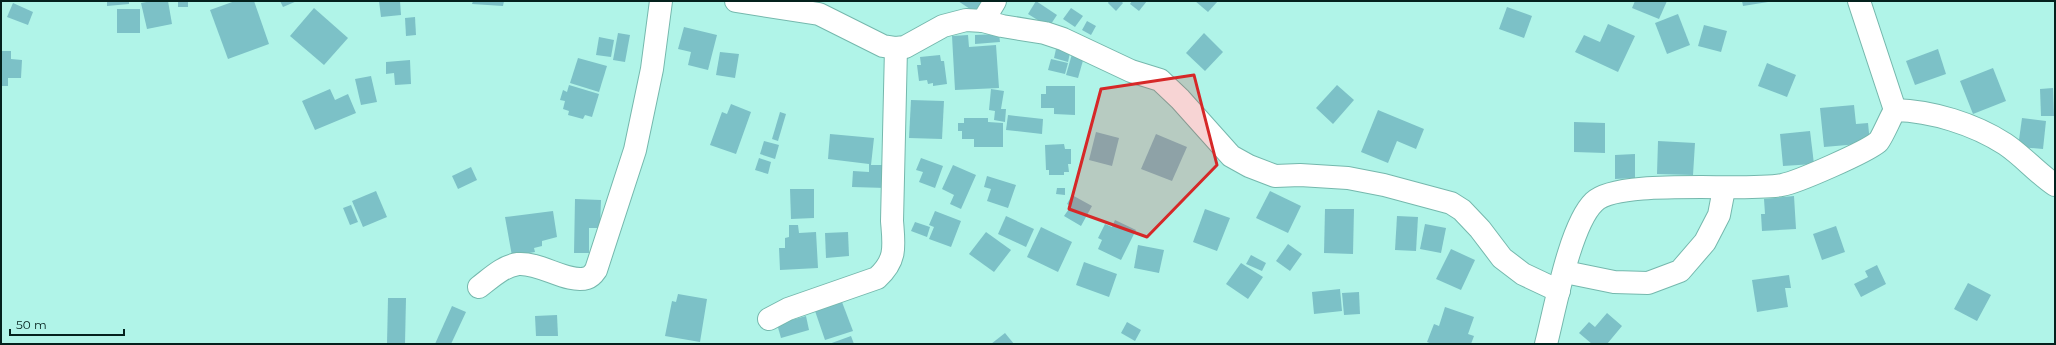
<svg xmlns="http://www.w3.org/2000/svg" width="2056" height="345" font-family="Montserrat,sans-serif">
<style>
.building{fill:#7cc1c7}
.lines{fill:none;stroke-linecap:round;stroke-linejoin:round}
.minor-casing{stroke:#75b8ad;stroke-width:24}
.minor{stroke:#fff;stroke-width:22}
.marked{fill:#d62828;fill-opacity:0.2;stroke:#d62828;stroke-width:3;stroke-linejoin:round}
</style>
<rect width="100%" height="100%" fill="#b0f4e8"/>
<!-- building -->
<g class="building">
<path d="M107 1H129V4L107 6Z"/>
<path d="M152 1H168L172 24 147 29 141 3Z"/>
<rect x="178" y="1" width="10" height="6"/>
<path d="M235 1H254L269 44 228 59 210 10Z"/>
<path d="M280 1H297L283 7Z"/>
<path d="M379 1H400L401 15 381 17Z"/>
<path d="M473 1H504L503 6 472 4Z"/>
<path d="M958 1H989L979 15Z"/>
<path d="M1036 1 1057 15 1049 27 1028 14Z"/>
<path d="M1109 1H1121L1123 3 1116 11 1108 3Z"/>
<path d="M1132 1H1147L1139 11 1130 4Z"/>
<path d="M1195 1H1218L1208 12Z"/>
<path d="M1635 1H1667L1659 19 1632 8Z"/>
<path d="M1742 1H1768V2L1743 6Z"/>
<path d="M13 3 33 12 28 25 7 17Z"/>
<path d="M1507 7 1532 16 1524 38 1499 29Z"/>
<path d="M314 8 348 38 324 65 290 36Z"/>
<path d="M1071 8 1083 16 1075 27 1063 19Z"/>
<rect x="117" y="9" width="23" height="24"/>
<path d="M1678 14 1690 45 1667 54 1655 23Z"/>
<path d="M415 17 416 35 406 36 405 18Z"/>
<path d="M1087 21 1096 26 1091 35 1082 30Z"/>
<path d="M1608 24 1635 36 1618 72 1575 52 1584 35 1600 42Z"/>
<path d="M1704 25 1727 31 1721 52 1698 46Z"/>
<path d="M684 27 717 35 708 70 688 65 691 52 678 49Z"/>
<path d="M618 33 630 35 625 62 613 60Z"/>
<path d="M1204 33 1223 52 1205 71 1186 53Z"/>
<path d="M999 34 1000 42 975 44V35Z"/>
<path d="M968 35 969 47 996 45 999 88 955 90 952 36Z"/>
<path d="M599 37 614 40 611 57 596 55Z"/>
<path d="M1056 49 1070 53 1068 62 1054 58Z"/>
<path d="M1938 49 1946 74 1915 85 1906 61Z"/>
<path d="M1 51H11V59L22 60 21 78H8V86H1Z"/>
<path d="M720 52 739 54 735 78 716 75Z"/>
<path d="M1072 54 1084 57 1078 78 1066 75Z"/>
<path d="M940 55 941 61H944L947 84 933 86V83L928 84 927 80 919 81 917 65H921L920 57Z"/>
<path d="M578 58 607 66 599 92 570 83Z"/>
<path d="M1051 59 1068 63 1065 74 1048 70Z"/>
<path d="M410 60 411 84 395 85 394 73 386 74V62Z"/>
<path d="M1767 63 1796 75 1787 97 1758 86Z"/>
<path d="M1993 68 2006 101 1973 114 1960 81Z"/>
<path d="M371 76 377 102 361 105 355 79Z"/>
<path d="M569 85 599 94 592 117 585 115 583 119 568 115 569 111 563 109 565 101 560 100 563 90 567 92Z"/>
<path d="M1337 85 1354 100 1333 124 1316 108Z"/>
<path d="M1046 86H1075V115L1054 114V108H1041V94H1046Z"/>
<path d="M2053 88 2054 116H2041L2040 89Z"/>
<path d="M330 89 335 100 348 94 356 113 315 130 302 101Z"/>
<path d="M991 89 1004 91 1001 109H1006L1005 122 994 120 995 111 989 110Z"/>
<path d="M911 100 944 101 942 139 909 138Z"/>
<path d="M731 104 751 112 736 154 710 145 722 112 727 114Z"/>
<path d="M1854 105 1856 124 1868 123 1870 143 1824 147 1820 108Z"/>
<path d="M1378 110 1424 129 1416 149 1397 141 1388 163 1361 152Z"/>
<path d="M780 112 786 114 778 141 772 139Z"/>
<path d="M1008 115 1043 119 1042 134 1006 130Z"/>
<path d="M964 118H988V122L1003 123V147H974V139H962V131H958V123H964Z"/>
<path d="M2022 118 2046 121 2043 149 2018 147Z"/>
<path d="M1574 122 1605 123V153L1574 152Z"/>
<path d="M1810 131 1814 164 1783 166 1780 134Z"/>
<path d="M1096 132 1119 138 1112 166 1089 160Z"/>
<path d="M830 134 874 138 871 165H887L886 188 852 187 853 171 869 172V164L828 159Z"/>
<path d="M1156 134 1187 147 1172 181 1141 169Z"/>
<path d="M764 141 779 145 775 159 760 154Z"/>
<path d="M1658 141 1695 143 1693 175 1657 174Z"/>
<path d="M1064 144 1065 149H1071V164H1068L1069 172H1064V175H1049V170H1046L1045 145Z"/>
<path d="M1635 154V178L1615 179V155Z"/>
<path d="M759 158 771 162 768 174 755 170Z"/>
<path d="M921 158 943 166 935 188 919 182 923 172 916 170Z"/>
<path d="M953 165 976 175 961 209 950 204 954 195 942 189Z"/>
<path d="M471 167 477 180 458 189 452 176Z"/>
<path d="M987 176 1016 185 1008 208 987 201 991 189 984 187Z"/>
<path d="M1057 188H1065V195L1056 194Z"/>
<path d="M790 189H814V218L791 219Z"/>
<path d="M376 191 387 217 363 227 352 201Z"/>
<path d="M1270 191 1301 206 1288 233 1256 218Z"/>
<path d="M1072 195 1092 206 1081 226 1064 216 1071 206 1067 204Z"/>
<path d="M1794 196 1796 229 1762 231 1761 214H1765L1764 199Z"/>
<path d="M575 199 601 200 600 228H589V253H574Z"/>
<path d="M351 205 358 222 350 225 343 208Z"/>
<path d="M1205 209 1230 218 1217 251 1193 242Z"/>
<path d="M1325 209H1354L1353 254 1324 253Z"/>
<path d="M553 211 557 237 542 241V246L534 248 535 252 512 256 505 217Z"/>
<path d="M935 211 961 221 951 247 929 239 934 227 929 225Z"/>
<path d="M1006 216 1034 229 1026 247 998 234Z"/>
<path d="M1397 216 1418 217 1416 251 1395 250Z"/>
<path d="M1115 220 1136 230 1121 260 1098 249 1102 240 1098 238 1105 224 1112 227Z"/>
<path d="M915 222 930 227 927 237 911 231Z"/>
<path d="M1425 224 1446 228 1441 253 1420 249Z"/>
<path d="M789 225H798L799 233 816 232 818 268 780 270 779 248H785V238L789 237Z"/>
<path d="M1836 226 1845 252 1822 260 1813 234Z"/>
<path d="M1041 227 1072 242 1058 272 1027 257Z"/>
<path d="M848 232 849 256 826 258 825 233Z"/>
<path d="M986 232 1011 250 994 272 969 254Z"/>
<path d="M1288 244 1302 254 1290 271 1276 261Z"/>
<path d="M1138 245 1164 250 1159 273 1134 268Z"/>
<path d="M1451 249 1475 260 1461 290 1436 279Z"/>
<path d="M1251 255 1266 263 1262 271 1246 264Z"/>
<path d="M1084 262 1117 274 1109 297 1076 285Z"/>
<path d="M1241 263 1263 277 1248 299 1226 284Z"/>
<path d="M1877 265 1886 284 1861 297 1854 284 1868 277 1865 271Z"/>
<path d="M1789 275 1791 288H1785L1788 307 1757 312 1752 280Z"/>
<path d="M1968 283 1991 295 1977 321 1954 309Z"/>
<path d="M1340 289 1342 311 1314 314 1312 292Z"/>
<path d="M1359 292 1360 314 1344 315 1342 293Z"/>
<path d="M678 294 707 299 700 342 665 336 672 301 676 302Z"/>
<path d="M388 298H406L405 344H387Z"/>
<path d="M842 302 853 331 825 340 815 311Z"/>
<path d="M452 306 466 312 451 344H435Z"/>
<path d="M1445 307 1474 317 1468 334 1474 336 1471 344H1432L1427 342 1434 324 1439 326Z"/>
<path d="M1607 313 1622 326 1607 344H1592L1579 333 1589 322 1595 327Z"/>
<path d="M557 315 558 336H536L535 316Z"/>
<path d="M806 316 809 330 781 338 777 324Z"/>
<path d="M1127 322 1141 330 1135 341 1121 333Z"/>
<path d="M1005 333 1014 344H991Z"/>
<path d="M851 336 854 344H829Z"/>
</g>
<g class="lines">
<!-- minor casing -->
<g class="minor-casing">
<g id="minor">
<path d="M736 1 819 14 883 46 896 48 905 47 943 26 966 20 983 21 1002 26 1045 33 1063 39 1131 71 1160 80 1180 99 1231 156 1249 166 1275 176 1300 175 1348 178 1384 185 1451 203 1462 210 1480 229 1502 258 1523 274 1559 291"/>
<path d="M1859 1 1895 110"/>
<path d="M983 21 995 1"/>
<path d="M1565 272 1614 282 1648 283 1680 271 1705 242 1719 215 1724 189"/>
<path d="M479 287C491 278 503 266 518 264 540 262 568 284 587 278 591 277 594 273 596 270L635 150 652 69 661 1"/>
<path d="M769 319 788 309 877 278C897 260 894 246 892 221L896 48"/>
<path d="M1546 344C1555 309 1570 225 1594 202 1618 178 1742 192 1782 185 1798 182 1866 152 1878 142 1882 138 1891 116 1895 110 1932 111 1974 124 2005 144 2023 156 2037 173 2055 185"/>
</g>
</g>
<!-- minor -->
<use href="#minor" class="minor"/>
</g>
<!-- marked area -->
<path class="marked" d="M1194 75 1217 165 1147 237 1069 209 1101 89Z"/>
<!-- border -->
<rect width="2056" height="345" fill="none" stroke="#04211d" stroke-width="4"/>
<!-- scale -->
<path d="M10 329v6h114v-6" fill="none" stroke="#04211d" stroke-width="2"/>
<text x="16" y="329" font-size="12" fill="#04211d" stroke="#b0f4e8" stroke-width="3" paint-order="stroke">50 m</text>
</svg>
